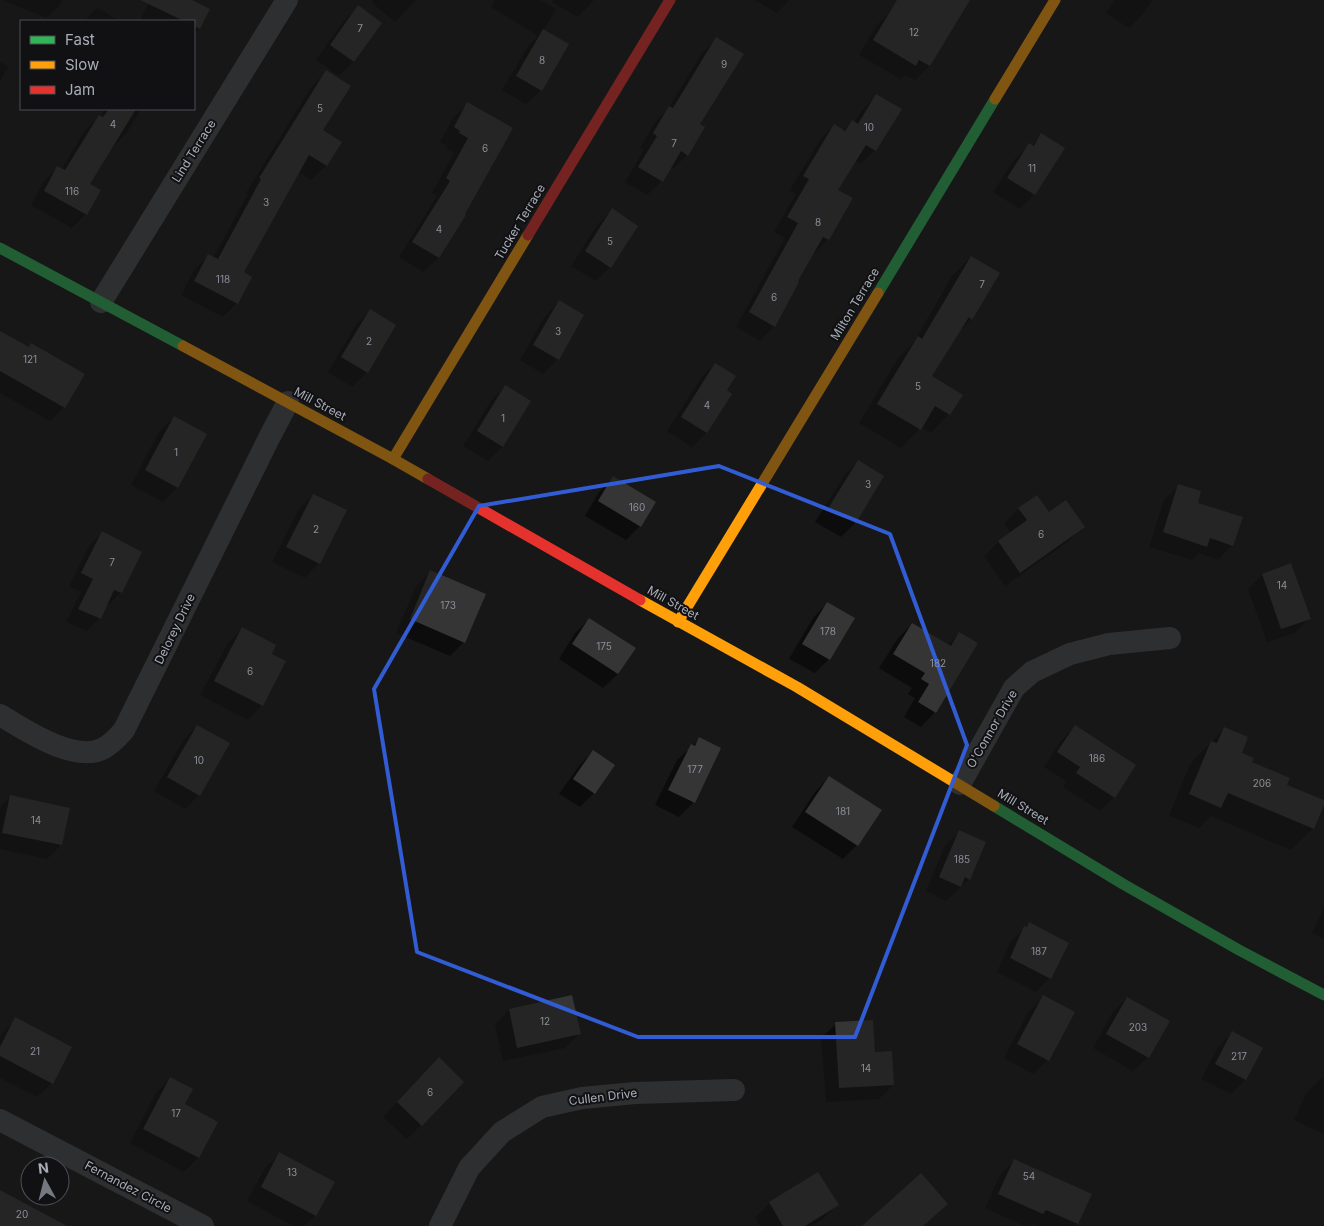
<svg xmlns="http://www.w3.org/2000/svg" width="1324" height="1226" font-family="Inter,sans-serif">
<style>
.shadow{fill:#0007}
.building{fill:#353536}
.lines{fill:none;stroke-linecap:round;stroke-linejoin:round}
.street{stroke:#4b4c50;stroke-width:22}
.fast{stroke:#30b455;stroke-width:11}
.slow{stroke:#ff9f0a;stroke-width:11}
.jam{stroke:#e5322d;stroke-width:11}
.marked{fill:none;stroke:#325cd3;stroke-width:4;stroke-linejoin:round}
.labels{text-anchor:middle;stroke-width:4;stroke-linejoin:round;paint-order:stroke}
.number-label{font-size:10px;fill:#8b8f98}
.street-label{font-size:12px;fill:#a8adb8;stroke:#111113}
</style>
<rect width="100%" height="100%" fill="#171717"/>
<!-- shadow -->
<g class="shadow">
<path d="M3 0H62L61 4 46 18Z"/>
<path d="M150 0H189L199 29 194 34V21H140Z"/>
<path d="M373 0H416L395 22 371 2Z"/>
<path d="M495 0H540L556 9 543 31 541 90 526 104 502 90 529 45 538 36 491 7Z"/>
<path d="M553 0H594L578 17 552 2Z"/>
<path d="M755 0H789L777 13Z"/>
<path d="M902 0H969L929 66 915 80 905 75 901 79 859 55 877 25Z"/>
<path d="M1114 0H1152L1143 14 1129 28 1106 13Z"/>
<path d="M358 7 380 23 353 62 339 76 316 60 344 21Z"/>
<path d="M97 8 120 21H84Z"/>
<path d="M716 39 698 125 687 155 673 169 670 167 662 181 647 195 625 182 644 150 640 148 655 122 668 109 702 53Z"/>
<path d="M0 62 8 67 0 81Z"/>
<path d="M326 72 322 130 340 142 326 166 311 180 298 172 242 273 237 303 223 317 181 295 194 270 208 256 213 258 248 194 246 193 312 86Z"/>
<path d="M877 95 875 150 861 164 855 161 837 190 851 199 828 239 814 254 812 253 774 326 760 341 736 327 785 238 774 232 796 194 790 190 820 140 834 125 842 131 852 121 854 123 862 110Z"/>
<path d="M467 104 511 129 464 215 438 258 423 272 399 257 437 196 432 193 454 153 445 148 447 146 440 142 453 118Z"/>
<path d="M104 109H141L126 134 112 148 111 147 88 184 86 214 72 228 31 205 44 181 58 167 62 169 85 130 100 117Z"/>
<path d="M1042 135 1034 194 1020 209 993 192 1015 159 1029 145 1031 146Z"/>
<path d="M612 210 610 267 596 281 571 266 598 224Z"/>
<path d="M971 257V319L959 332 931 377 949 414 931 433 921 427 901 448 859 423 899 357 914 342 952 276Z"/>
<path d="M559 302 583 315 558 359 543 374 520 360 545 316Z"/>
<path d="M370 311 394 325 367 372 352 387 328 372 356 325Z"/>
<path d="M0 336 64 407 50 421 0 393Z"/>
<path d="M715 364 726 391 706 433 692 447 667 431 701 378Z"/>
<path d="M505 386 530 402 502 447 488 461 463 446 491 401Z"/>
<path d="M174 417 177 488 163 502 131 485 159 432Z"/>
<path d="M858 461 883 477 855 523 841 537 815 522 844 476Z"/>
<path d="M613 478 640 526 626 540 585 516 599 492Z"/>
<path d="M1179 485 1232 545 1218 560 1199 553 1192 560 1149 547 1164 500Z"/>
<path d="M313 495 319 563 305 578 272 562 299 509Z"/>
<path d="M1036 497 1049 514 1083 526 1069 541 1005 586 984 556 998 542 1011 533 1004 523 1019 509Z"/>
<path d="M102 533 141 552 121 593 108 605 106 604 100 618 87 631 66 622 81 592 69 586 89 546Z"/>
<path d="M431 572 464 642 450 656 396 633 416 586Z"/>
<path d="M1262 575 1309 618 1295 633 1267 642 1248 589Z"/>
<path d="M827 603 829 659 815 673 789 659 813 618Z"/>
<path d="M590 619 618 674 603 688 559 659 575 633Z"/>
<path d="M912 624 947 645 960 633 935 712 921 727 904 717 915 698 908 694 912 688 879 668 898 638Z"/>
<path d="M242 629 262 705 248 720 200 695 228 643Z"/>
<path d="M197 726 199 795 185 809 154 791 183 741Z"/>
<path d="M1075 726 1114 797 1100 811 1063 787 1066 781 1044 767 1061 741Z"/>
<path d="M1224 729 1240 753 1251 763 1286 786 1313 828 1291 850 1211 816 1199 828 1169 816 1190 764Z"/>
<path d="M700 739 720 748 694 802 679 817 655 805 677 760Z"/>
<path d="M593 751 594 793 580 807 559 794 579 766Z"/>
<path d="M829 777 857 845 843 859 792 827 815 792Z"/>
<path d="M11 796 61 845 47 859 0 849V807Z"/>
<path d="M959 832 969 879 946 901 926 891 945 846Z"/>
<path d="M1324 908V939L1312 933Z"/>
<path d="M1029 924 1050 978 1036 992 997 972 1010 942Z"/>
<path d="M572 997 580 1033 565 1048 503 1061 495 1025 509 1010Z"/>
<path d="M1044 997 1048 1060 1033 1074 1004 1058 1029 1011Z"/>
<path d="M1127 998 1148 1057 1133 1071 1093 1048 1113 1012Z"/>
<path d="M16 1019 52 1083 37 1097 0 1078V1036Z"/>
<path d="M836 1024 874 1053 893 1085 879 1099 826 1102 821 1038Z"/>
<path d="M1232 1033 1262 1048 1245 1080 1231 1094 1201 1079 1218 1047Z"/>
<path d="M424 1073 421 1125 407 1139 383 1117Z"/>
<path d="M170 1078 184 1105 217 1122 198 1158 184 1172 130 1143 156 1093Z"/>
<path d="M1322 1078 1324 1079V1134L1294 1120 1307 1092Z"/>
<path d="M280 1154 333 1182 315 1216 304 1226H293L247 1201 265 1168Z"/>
<path d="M1014 1160 1090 1195 1077 1224 1074 1226H1036L1032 1224 1030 1226H1024L985 1208 1000 1175Z"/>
<path d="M818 1174 837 1205 823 1219 812 1226H760L755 1218 770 1203Z"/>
</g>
<!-- building -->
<g class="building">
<path d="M140 0H192L210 9 200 29 194 26V21H184Z"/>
<path d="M897 0H970L930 66 919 60 916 66 873 40Z"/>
<path d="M358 5 382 23 354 62 330 45Z"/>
<path d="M543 29 569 44 542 91 516 76Z"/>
<path d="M716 37 744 54 700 124 705 127 688 156 681 151 663 182 638 167 657 136 653 133 669 106 673 108Z"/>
<path d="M326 70 351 86 323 130 342 142 327 166 309 155 244 272 252 277 238 304 194 281 208 254 218 259 261 179 259 178Z"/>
<path d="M876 94 902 109 876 151 866 145 838 190 853 198 829 240 823 237 798 281 799 282 775 327 749 312 798 223 787 217 809 179 803 176 834 124 845 131 852 120 858 124Z"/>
<path d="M467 102 513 128 465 214 466 215 439 258 412 242 450 181 446 178 468 138 459 133 460 131 454 127Z"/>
<path d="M109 109H136L90 184 101 190 87 215 44 191 57 166 65 170 99 115 103 117Z"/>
<path d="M1041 133 1065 148 1035 195 1007 178 1029 143 1034 146Z"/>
<path d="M612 208 638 226 611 268 585 251Z"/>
<path d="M971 256 1000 273 972 320 969 317 932 376 963 395 950 415 935 406 921 430 877 404 918 336 922 339Z"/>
<path d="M559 300 584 315 559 360 533 345Z"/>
<path d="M370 309 396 325 368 373 341 357Z"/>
<path d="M0 331 29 347 31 343 85 374 65 408 0 371Z"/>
<path d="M715 363 736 376 727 390 732 394 707 433 681 417Z"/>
<path d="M505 385 531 401 503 447 477 431Z"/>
<path d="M174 416 207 434 178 488 145 470Z"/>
<path d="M858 460 884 476 856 523 829 507Z"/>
<path d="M613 476 656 502 641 527 598 501Z"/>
<path d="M1178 484 1201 491 1198 503 1243 517 1233 546 1210 538 1207 547 1163 532Z"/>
<path d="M313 494 347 510 320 564 286 547Z"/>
<path d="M1037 495 1049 512 1066 500 1085 527 1020 573 998 541 1027 520 1018 508Z"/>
<path d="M102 531 142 552 122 593 114 590 101 619 78 609 93 579 81 573Z"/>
<path d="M1291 563 1311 619 1281 629 1262 574Z"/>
<path d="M430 570 486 594 465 643 410 619Z"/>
<path d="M827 602 855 618 830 660 802 644Z"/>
<path d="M589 618 636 648 618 674 572 644Z"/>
<path d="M912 623 951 646 959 632 978 643 936 713 918 702 929 684 921 679 925 673 893 654Z"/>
<path d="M242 627 276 645 272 654 286 661 263 706 214 681Z"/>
<path d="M197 725 230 743 200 796 167 777Z"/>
<path d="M1075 725 1136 765 1115 798 1076 773 1080 767 1057 752Z"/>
<path d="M1224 727 1248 737 1242 753 1254 758 1252 762 1290 778 1287 785 1324 800V805L1314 829 1228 793 1221 808 1189 794 1211 741 1217 743Z"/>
<path d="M699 737 721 748 695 803 668 790 691 744 695 746Z"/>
<path d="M593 750 615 765 595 794 573 779Z"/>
<path d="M829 776 882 810 858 846 805 812Z"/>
<path d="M10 795 70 808 62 845 2 833Z"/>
<path d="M959 830 986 842 970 880 965 877 961 887 939 877Z"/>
<path d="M1029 922 1069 943 1051 979 1010 958 1024 926 1027 927Z"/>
<path d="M572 995 581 1034 517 1048 509 1009Z"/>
<path d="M1043 995 1075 1012 1049 1061 1017 1044Z"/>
<path d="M1127 997 1170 1021 1149 1058 1106 1034Z"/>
<path d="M15 1017 72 1047 53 1084 0 1056V1047Z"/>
<path d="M873 1020 875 1052 892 1051 894 1085 839 1088 835 1022Z"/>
<path d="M1232 1031 1263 1048 1246 1080 1215 1064Z"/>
<path d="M439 1057 464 1082 422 1126 397 1102Z"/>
<path d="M170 1077 193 1089 185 1104 218 1122 199 1158 143 1129Z"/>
<path d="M279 1152 335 1182 316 1216 261 1187Z"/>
<path d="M1014 1159 1092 1194 1078 1224 1046 1210 1043 1214 998 1194Z"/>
<path d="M818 1172 839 1205 805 1226H783L769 1202Z"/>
<path d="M921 1173 948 1204 923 1226H862Z"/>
<path d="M0 1190 67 1226H0Z"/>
</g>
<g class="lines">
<!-- street -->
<g class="street">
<path d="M101 302 287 0"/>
<path d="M0 715C25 730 75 764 104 748 113 743 118 737 124 730L270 436 288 402"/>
<path d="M960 784 1014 688 1032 672 1070 654 1109 644 1170 638"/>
<path d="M0 1120 203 1226"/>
<path d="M440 1226 469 1168 502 1132 542 1107 582 1098 635 1093 734 1090"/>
</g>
<!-- fast -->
<g class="fast">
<path d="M0 248 183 346"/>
<path d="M878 293 995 99"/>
<path d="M994 806 1123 884 1239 950 1324 995"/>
</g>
<!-- slow -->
<g class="slow">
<path d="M995 99 1055 0"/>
<path d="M183 346 393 459 428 479"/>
<path d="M393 459 528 235"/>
<path d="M640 600 797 687 994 806"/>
<path d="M678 622 878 293"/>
</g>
<!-- jam -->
<g class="jam">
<path d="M528 235 670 0"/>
<path d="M428 479 640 600"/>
</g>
</g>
<!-- marked area -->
<path d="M0 0H1324V1226H0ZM719 466 890 534 967 745 855 1037H638L417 952 374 689 479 506Z" fill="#171717" fill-opacity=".55" fill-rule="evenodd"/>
<path class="marked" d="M719 466 890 534 967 745 855 1037H638L417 952 374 689 479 506Z"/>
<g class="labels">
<!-- number labels -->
<g class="number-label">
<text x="360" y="32">7</text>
<text x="914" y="36">12</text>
<text x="542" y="64">8</text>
<text x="724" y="68">9</text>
<text x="320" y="112">5</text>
<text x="113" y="128">4</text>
<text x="869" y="131">10</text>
<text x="674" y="147">7</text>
<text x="485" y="152">6</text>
<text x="1032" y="172">11</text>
<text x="72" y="195">116</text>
<text x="266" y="206">3</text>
<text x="818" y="226">8</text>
<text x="439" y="233">4</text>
<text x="610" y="245">5</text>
<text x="223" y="283">118</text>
<text x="982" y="288">7</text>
<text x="774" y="301">6</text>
<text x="558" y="335">3</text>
<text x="369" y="345">2</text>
<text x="30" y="363">121</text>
<text x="918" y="390">5</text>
<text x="707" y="409">4</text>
<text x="503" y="422">1</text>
<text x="176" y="456">1</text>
<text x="868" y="488">3</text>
<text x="637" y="511">160</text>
<text x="316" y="533">2</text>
<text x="1041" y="538">6</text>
<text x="112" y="566">7</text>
<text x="1282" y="589">14</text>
<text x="448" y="609">173</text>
<text x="828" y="635">178</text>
<text x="604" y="650">175</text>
<text x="938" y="667">182</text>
<text x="250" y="675">6</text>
<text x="1097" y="762">186</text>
<text x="199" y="764">10</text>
<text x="695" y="773">177</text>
<text x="1262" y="787">206</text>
<text x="843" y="815">181</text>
<text x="36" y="824">14</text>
<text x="962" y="863">185</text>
<text x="1039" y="955">187</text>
<text x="545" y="1025">12</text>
<text x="1138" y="1031">203</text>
<text x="35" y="1055">21</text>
<text x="1239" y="1060">217</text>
<text x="866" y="1072">14</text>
<text x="430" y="1096">6</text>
<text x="176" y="1117">17</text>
<text x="292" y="1176">13</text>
<text x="1029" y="1180">54</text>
<text x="22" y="1218">20</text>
</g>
<!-- street labels -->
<g class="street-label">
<text transform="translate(194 151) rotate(-58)" y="4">Lind Terrace</text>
<text transform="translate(520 222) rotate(-59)" y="4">Tucker Terrace</text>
<text transform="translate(855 304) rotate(-59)" y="4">Milton Terrace</text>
<text transform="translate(320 404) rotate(28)" y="4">Mill Street</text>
<text transform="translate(673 603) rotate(29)" y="4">Mill Street</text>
<text transform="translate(175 629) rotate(-64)" y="4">Delorey Drive</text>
<text transform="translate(992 729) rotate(-60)" y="4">O'Connor Drive</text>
<text transform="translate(1023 807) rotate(31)" y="4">Mill Street</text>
<text transform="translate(603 1097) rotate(-7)" y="4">Cullen Drive</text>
<text transform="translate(128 1187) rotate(28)" y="4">Fernandez Circle</text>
</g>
</g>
<!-- legend -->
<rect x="20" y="20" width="175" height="90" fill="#111113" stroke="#4d4f55"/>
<rect x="30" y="36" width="25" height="8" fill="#30b455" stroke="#4d4f55"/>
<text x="65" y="45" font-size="15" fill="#a8adb8">Fast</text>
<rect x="30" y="61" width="25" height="8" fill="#ff9f0a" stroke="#4d4f55"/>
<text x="65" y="70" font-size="15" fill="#a8adb8">Slow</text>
<rect x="30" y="86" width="25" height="8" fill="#e5322d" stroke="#4d4f55"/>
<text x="65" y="95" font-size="15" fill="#a8adb8">Jam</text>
<!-- north arrow -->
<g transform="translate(45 1181) rotate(353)"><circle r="24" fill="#111113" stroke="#4d4f55"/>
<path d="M0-4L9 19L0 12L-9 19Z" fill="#757880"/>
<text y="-8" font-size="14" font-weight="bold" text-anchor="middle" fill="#a8adb8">N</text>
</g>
</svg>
